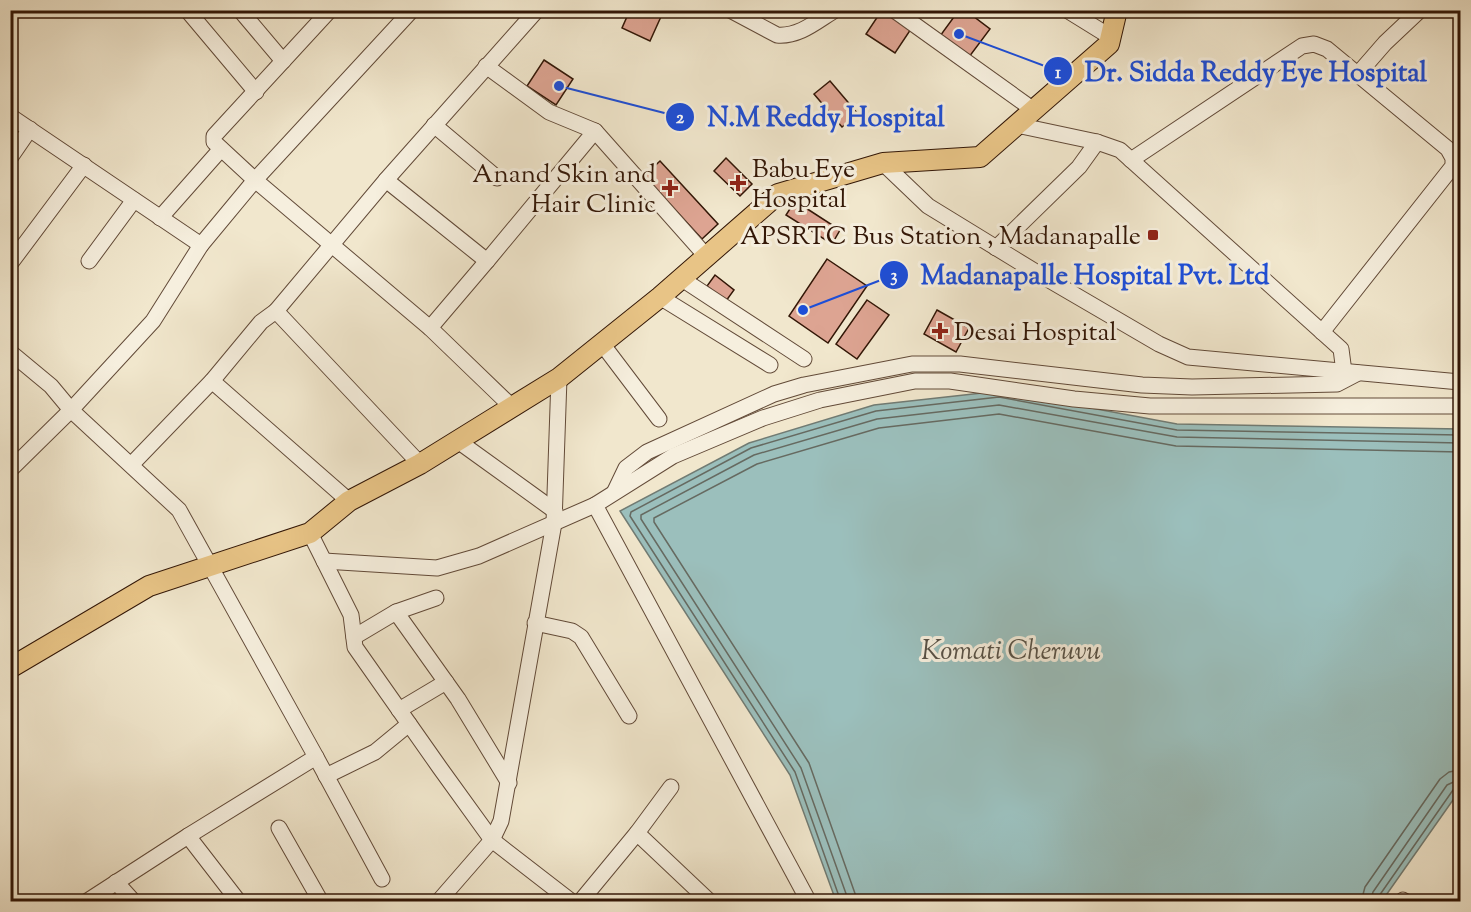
<svg xmlns="http://www.w3.org/2000/svg" width="1471" height="912" font-family="'Sorts Mill Goudy',serif">
<style>
.water{fill:#9bbfbc;stroke:#717b73;stroke-width:1.5}
.lines{fill:none;stroke-linecap:round;stroke-linejoin:round}
.shore{stroke:#666a61;stroke-width:1.5}
.building{fill:#dda492;stroke:#321606;stroke-width:1.5}
.minor-casing{stroke:#624a38;stroke-width:17}
.major-casing{stroke:#321606;stroke-width:22}
.minor{stroke:#f6efde;stroke-width:15}
.major{stroke:#e8c486;stroke-width:20}
.poi-dot{fill:#8f2418;stroke:#f6efde;stroke-width:2}
.labels{text-anchor:middle;stroke-width:6;stroke-linejoin:round;paint-order:stroke}
.poi-label{font-size:26px;fill:#321606;stroke:#f6efde;text-anchor:start}
.water-label{font-size:27px;font-style:italic;fill:#575146;stroke:#f6efde}
.leader{fill:none;stroke:#1d4ed8;stroke-width:2}
.callout-dot{fill:#1d4ed8;stroke:#f6efde;stroke-width:2}
.mark-label{font-size:18px;text-anchor:middle;font-weight:bold;fill:#fff}
.callout-label{font-size:27px;text-anchor:middle;font-weight:bold;fill:#1d4ed8;stroke:#f6efde;stroke-width:6;stroke-linejoin:round;paint-order:stroke}
</style>
<rect width="100%" height="100%" fill="#f1e7cd"/>
<filter id="stains"><feTurbulence type="fractalNoise" baseFrequency=".00333" numOctaves="4"/><feColorMatrix values="0 0 0 0 .2 0 0 0 0 .09 0 0 0 0 .02 0 0 0 .5 -.17"/></filter>
<radialGradient id="worn" r=".72"><stop offset=".6" stop-color="#630" stop-opacity="0"/><stop offset="1" stop-color="#630" stop-opacity=".3"/></radialGradient>
<!-- water -->
<path class="water" d="M1000 391 1177 424 1460 429V790L1382 901H836L790 775 620 511 749 443 874 405Z"/>
<g class="lines">
<!-- shore -->
<g class="shore">
<path d="M841 902 795 772 630 516 631 512 751 448 876 411 999 397 1177 430 1460 435"/>
<path d="M849 902 801 768 641 519V515L754 455 877 419 999 405 1177 437 1460 443"/>
<path d="M858 902 809 763 654 522V518L757 464 879 428 999 414 1176 446 1460 452"/>
<path d="M1361 902 1365 887 1440 779 1449 772 1460 770"/>
<path d="M1370 902 1373 892 1447 785 1460 779"/>
<path d="M1378 902 1379 896 1453 790 1460 787"/>
</g>
</g>
<!-- building -->
<g class="building">
<path d="M630 10H664L650 41 622 28Z"/>
<path d="M882 10H890L913 26 895 53 866 34Z"/>
<path d="M959 10H965L990 29 969 57 940 36Z"/>
<path d="M544 60 573 79 556 105 527 86Z"/>
<path d="M830 81 858 114 842 127 814 94Z"/>
<path d="M726 158 752 184 740 196 714 171Z"/>
<path d="M660 161 718 224 702 239 644 176Z"/>
<path d="M795 201 840 230 832 244 786 215Z"/>
<path d="M827 259 867 286 828 343 789 316Z"/>
<path d="M715 275 734 290 726 301 707 286Z"/>
<path d="M867 300 889 315 857 359 836 344Z"/>
<path d="M937 310 969 328 956 352 924 334Z"/>
</g>
<g class="lines">
<!-- minor casing -->
<g class="minor-casing">
<g id="minor">
<path d="M187 10 256 92"/>
<path d="M240 10 283 61"/>
<path d="M330 10 214 136V142L255 180 412 10"/>
<path d="M730 10 777 35C799 37 817 21 835 10"/>
<path d="M894 10 1035 111"/>
<path d="M1067 10 1109 36"/>
<path d="M486 66 549 112 595 131 706 256"/>
<path d="M1358 74 1385 43 1420 10"/>
<path d="M10 116 201 245 255 180 430 328 512 407"/>
<path d="M434 125 497 178"/>
<path d="M1017 125 1097 142 1120 150 1341 349 1344 372"/>
<path d="M10 158 30 129"/>
<path d="M1131 160 1302 46 1314 44 1327 49 1448 149 1453 158V166L1322 332"/>
<path d="M883 163 928 206 1039 274 1159 344 1188 357 1460 382"/>
<path d="M386 180 537 10"/>
<path d="M160 218 221 149"/>
<path d="M996 248 1079 167 1097 142"/>
<path d="M89 261 134 200"/>
<path d="M10 264 84 165"/>
<path d="M682 279 804 359"/>
<path d="M660 297 770 365"/>
<path d="M430 328 487 261"/>
<path d="M603 345 659 419"/>
<path d="M10 352 51 386 71 410 179 510 316 757"/>
<path d="M212 381 349 501"/>
<path d="M458 441 555 511"/>
<path d="M132 464 212 381 261 322 276 311"/>
<path d="M420 464 276 311 386 180 487 261 595 131"/>
<path d="M10 470 71 410 153 321 201 245"/>
<path d="M615 491 626 468 647 452 774 394 804 385 912 364H960L1142 385 1192 387 1337 384 1358 373"/>
<path d="M595 505 809 902"/>
<path d="M310 533 351 615 355 647 440 768 492 840 572 902"/>
<path d="M324 561 437 568 479 556 595 505 673 456 763 418 820 400 915 381H950L1074 399 1150 406H1460"/>
<path d="M396 612 436 598"/>
<path d="M535 623 572 631 581 637 629 716"/>
<path d="M354 637 396 612 458 699 509 783"/>
<path d="M399 710 446 682"/>
<path d="M326 776 375 752 409 724"/>
<path d="M279 828 321 902"/>
<path d="M637 833 671 787"/>
<path d="M188 836 316 757 382 879"/>
<path d="M116 882 134 902"/>
<path d="M1403 900 1404 902"/>
<path d="M86 902 188 836 239 902"/>
<path d="M438 902 492 840 501 821 554 523 559 378"/>
<path d="M580 902 637 833 710 902"/>
</g>
</g>
<!-- major casing -->
<g class="major-casing">
<path id="major" d="M10 668 149 586 310 533 349 501 420 464 559 378 660 297 778 194 883 163 980 157 1109 44 1117 10"/>
</g>
<!-- minor -->
<use href="#minor" class="minor"/>
<!-- major -->
<use href="#major" class="major"/>
</g>
<!-- markers -->
<g class="poi-dot">
<path d="M735 174h6v6h6v6h-6v6h-6v-6h-6v-6h6z"/>
<path d="M667 179h6v6h6v6h-6v6h-6v-6h-6v-6h6z"/>
<rect x="1147" y="229" width="12" height="12" rx="3"/>
<path d="M937 322h6v6h6v6h-6v6h-6v-6h-6v-6h6z"/>
</g>
<g class="labels">
<!-- poi labels -->
<g class="poi-label">
<text x="752" y="177">Babu Eye<tspan x="752" dy="30">Hospital</tspan></text>
<text x="656" y="182" text-anchor="end">Anand Skin and<tspan x="656" dy="30">Hair Clinic</tspan></text>
<text x="1141" y="244" text-anchor="end">APSRTC Bus Station , Madanapalle</text>
<text x="954" y="340">Desai Hospital</text>
</g>
<!-- water labels -->
<g class="water-label">
<text x="1011" y="659">Komati Cheruvu</text>
</g>
</g>
<!-- callouts -->
<path class="leader" d="M959 34L1058 71M559 86L680 117M803 310L894 275"/>
<g class="callout-dot">
<circle cx="959" cy="34" r="6"/>
<circle cx="559" cy="86" r="6"/>
<circle cx="803" cy="310" r="6"/>
<circle cx="1058" cy="71" r="15"/>
<circle cx="680" cy="117" r="15"/>
<circle cx="894" cy="275" r="15"/>
</g>
<g class="mark-label">
<text x="1058" y="78">1</text>
<text x="680" y="123">2</text>
<text x="894" y="281">3</text>
</g>
<g class="callout-label">
<text x="1256" y="81">Dr. Sidda Reddy Eye Hospital</text>
<text x="826" y="126">N.M Reddy Hospital</text>
<text x="1095" y="284">Madanapalle Hospital Pvt. Ltd</text>
</g>
<!-- margin -->
<rect width="1471" height="912" fill="none" stroke="#f1e7cd" stroke-width="36"/>
<rect x="12" y="12" width="1447" height="888" fill="none" stroke="#321606" stroke-width="3"/>
<rect x="18" y="18" width="1435" height="876" fill="none" stroke="#321606" stroke-width="1.5"/>
<rect width="100%" height="100%" filter="url(#stains)"/>
<rect width="100%" height="100%" fill="url(#worn)"/>
</svg>
